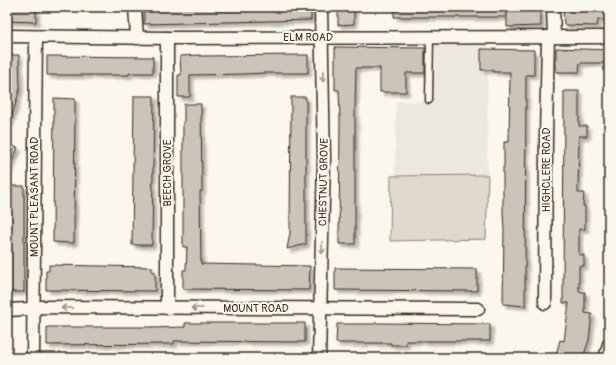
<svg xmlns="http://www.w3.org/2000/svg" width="616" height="365" font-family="Pangolin,sans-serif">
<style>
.built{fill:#ede8dd}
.green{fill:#dfd9ce;stroke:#8d8276}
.building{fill:#ccc4b9;stroke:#3b2a1e;filter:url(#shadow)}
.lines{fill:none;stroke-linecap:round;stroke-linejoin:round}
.lane-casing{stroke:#3b2a1e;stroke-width:9}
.street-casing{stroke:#3b2a1e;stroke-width:15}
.lane{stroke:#fbf7ec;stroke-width:6}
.street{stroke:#fbf7ec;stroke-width:12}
.oneway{stroke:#9b9085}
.labels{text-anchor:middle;stroke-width:4;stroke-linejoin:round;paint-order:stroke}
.street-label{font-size:11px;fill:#3b2a1e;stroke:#fbf7ec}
</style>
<defs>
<filter id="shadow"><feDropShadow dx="3.5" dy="3.5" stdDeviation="1" flood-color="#0004"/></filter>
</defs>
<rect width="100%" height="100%" fill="#fbf7ec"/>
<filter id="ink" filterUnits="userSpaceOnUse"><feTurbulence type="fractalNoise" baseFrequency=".025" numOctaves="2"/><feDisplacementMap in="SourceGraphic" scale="8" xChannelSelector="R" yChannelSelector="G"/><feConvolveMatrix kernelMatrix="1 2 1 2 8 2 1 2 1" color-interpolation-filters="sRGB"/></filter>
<g filter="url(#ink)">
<!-- built -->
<path class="built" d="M435 44H488L487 241 394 239 396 101 434 102Z"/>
<!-- green -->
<path class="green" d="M488 175 486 239 390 241 391 176Z"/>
<!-- building -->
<g class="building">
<path d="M7 7H36V22L7 21Z"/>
<path d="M144 7H311V20L144 24Z"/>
<path d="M338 7H354V24L338 25Z"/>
<path d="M394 7H505L506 17H394Z"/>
<path d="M597 7H609V20H598L597 26 564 25 563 9H597Z"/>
<path d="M507 11H541V26L507 27Z"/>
<path d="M335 47 425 48V73H406V92H380V68H356L355 108V244H339L340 118 339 90H335Z"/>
<path d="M556 48 609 50V63H580L579 72H556Z"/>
<path d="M481 49 534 50V75H526L525 306 503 304 504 229 503 214V167H504V142H509L510 72H493V70H481Z"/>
<path d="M7 55H19L20 88 10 123H7Z"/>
<path d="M200 55V56L308 55V73H265L244 74 190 75V97H178V75H181L180 56Z"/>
<path d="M47 56 153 57V73H129V75H47Z"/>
<path d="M564 91H579V126H587V136H579L578 193H584L583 206H585V229H579V255H584V266H579V292H585V313L592 314 589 340 583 358H555L560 340 564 341 569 303H563Z"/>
<path d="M134 96H154L152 245H132Z"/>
<path d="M291 97H306V244L287 249 290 233Z"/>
<path d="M54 98 75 99 74 243 53 242Z"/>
<path d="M184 104H201L202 191H200L201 264 310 266 309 290 183 289V270H186L187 247H183V122H184Z"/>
<path d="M7 144 18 148 7 173Z"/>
<rect x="7" y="186" width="17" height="106"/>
<path d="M49 265 152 267V272H155V291L46 290V271H49Z"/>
<path d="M335 268 477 269V291L335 290Z"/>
<path d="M185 323H305V342L174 341V344L47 345V327H152V328L185 327Z"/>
<path d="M375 323 490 324V341H406V345H391V343H336L337 324H375Z"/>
</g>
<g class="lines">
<!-- lane casing -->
<g class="lane-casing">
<path id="lane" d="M429 100 430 37"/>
</g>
<!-- street casing -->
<g class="street-casing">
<g id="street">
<path d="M135 7 137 38"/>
<path d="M553 7 554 37"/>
<path d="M7 36 167 38 609 37"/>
<path d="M545 303 546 137 548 37"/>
<path d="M167 308V38"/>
<path d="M7 310 27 309 41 307 478 309"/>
<path d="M33 358 36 37"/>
<path d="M319 358 324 160 321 7"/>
<path d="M605 358 609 344"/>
</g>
</g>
<!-- lane -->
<use href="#lane" class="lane"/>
<!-- street -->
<use href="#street" class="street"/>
</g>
<!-- one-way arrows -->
<defs><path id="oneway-shaft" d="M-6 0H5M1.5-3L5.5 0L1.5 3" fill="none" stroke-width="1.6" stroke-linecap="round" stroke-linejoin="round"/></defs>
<g class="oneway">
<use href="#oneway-shaft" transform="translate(323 76) rotate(89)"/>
<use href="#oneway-shaft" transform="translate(322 248) rotate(91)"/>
<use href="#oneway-shaft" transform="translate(67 308) rotate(-180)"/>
<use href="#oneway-shaft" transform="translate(197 308) rotate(-180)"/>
</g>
</g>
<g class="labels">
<!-- street labels -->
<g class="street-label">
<text x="308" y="41">ELM ROAD</text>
<text transform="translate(546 170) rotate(-90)" y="4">HIGHCLERE ROAD</text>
<text transform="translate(167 173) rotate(-90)" y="4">BEECH GROVE</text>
<text transform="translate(323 182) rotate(-89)" y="4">CHESTNUT GROVE</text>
<text transform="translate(34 197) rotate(-90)" y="4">MOUNT PLEASANT ROAD</text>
<text x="256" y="312">MOUNT ROAD</text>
</g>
</g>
<!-- margin -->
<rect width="616" height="365" fill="none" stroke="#fbf7ec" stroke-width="24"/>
<rect x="12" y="12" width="592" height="341" fill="none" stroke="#3b2a1e" stroke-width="1.5" filter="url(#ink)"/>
</svg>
